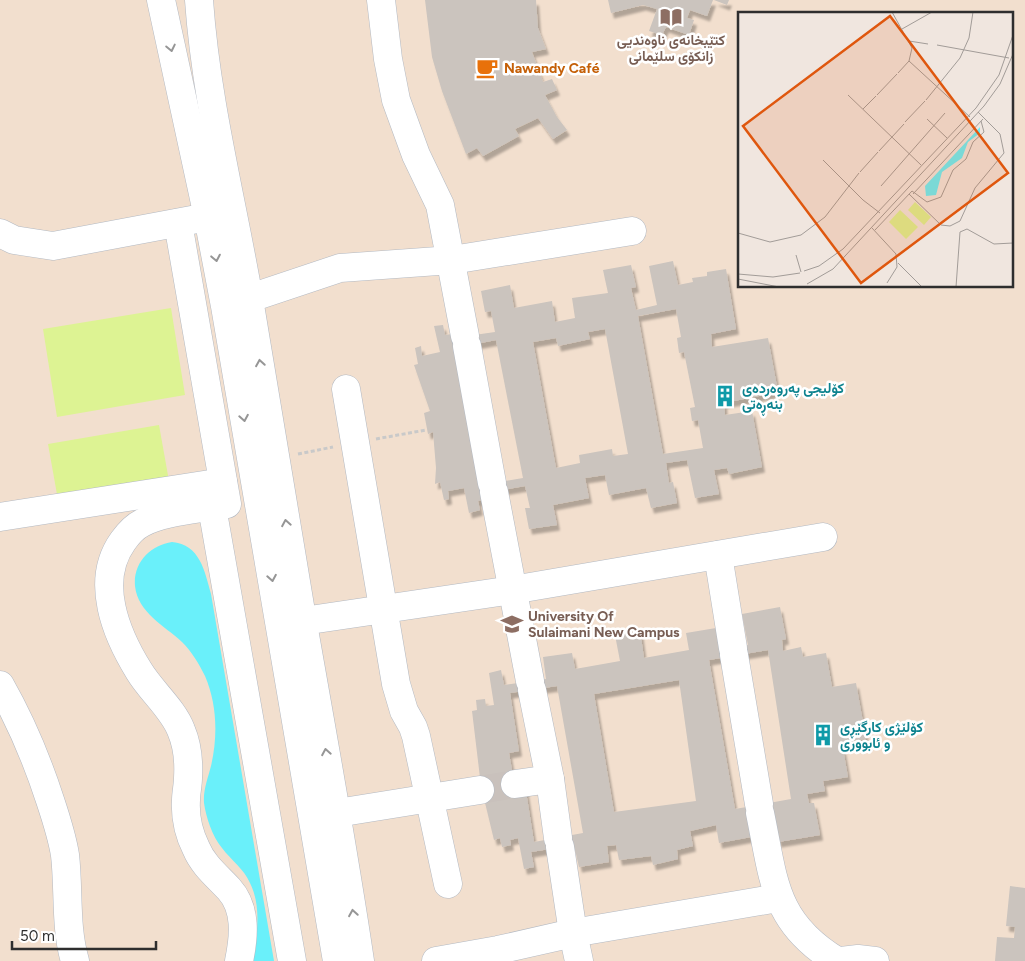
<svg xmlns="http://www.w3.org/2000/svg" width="1025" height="961" font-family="Figtree,Vazirmatn,sans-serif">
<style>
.education{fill:#f2dfce;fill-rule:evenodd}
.pitch{fill:#ddf393}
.water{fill:#6af0fa}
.building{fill:#cbc4be;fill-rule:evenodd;filter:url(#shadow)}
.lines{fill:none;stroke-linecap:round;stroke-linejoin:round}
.minor-tunnel{stroke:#c9c1bc;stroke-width:28;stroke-dasharray:28 14;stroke-linecap:butt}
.minor-casing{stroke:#b3b9c2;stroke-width:29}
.path{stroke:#c9c9c9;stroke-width:3;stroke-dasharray:4 2.5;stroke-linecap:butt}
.minor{stroke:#fff;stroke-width:28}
.oneway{stroke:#969696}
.labels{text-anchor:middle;stroke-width:5;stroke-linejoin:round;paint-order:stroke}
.education-label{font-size:14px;font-weight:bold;fill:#785e54;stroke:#fff}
.food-label{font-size:14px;font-weight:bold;fill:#c56008;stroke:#fff;text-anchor:start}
.culture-label{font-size:14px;font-weight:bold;fill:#0d838f;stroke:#fff;text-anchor:start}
.inset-road{fill:none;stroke:#a29c98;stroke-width:1}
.view{fill:#df570e;fill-opacity:0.15;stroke:#df570e;stroke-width:2.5}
.inset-edge{fill:none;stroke:#2e2e2e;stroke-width:2.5}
</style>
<defs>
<filter id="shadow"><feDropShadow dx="3" dy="5.5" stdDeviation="1" flood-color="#0004"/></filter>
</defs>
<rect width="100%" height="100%" fill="#f0e6df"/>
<!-- education -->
<path class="education" d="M0 0H1025V961H0ZM739 14H1011V286H739Z"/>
<!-- pitch -->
<g class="pitch">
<path d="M171 308 185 395 57 417 43 329Z"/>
<path d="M159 425 169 481 58 500 48 444Z"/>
</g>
<!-- water -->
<path class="water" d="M172 542C200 544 205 572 211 594L274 961H252C257 936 262 907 250 883 244 869 231 860 222 848 212 836 206 817 204 803 203 790 208 778 211 766 218 736 217 704 205 676 199 664 192 652 182 642 164 625 138 613 135 586 133 562 151 545 172 542Z"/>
<!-- building -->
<g class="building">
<path d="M425 0H536L538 28 546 49 532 52 543 82 552 79 557 90 545 95 557 117 567 130 553 139 538 118 515 129 519 136 483 156 477 148 466 154 442 91 432 57Z"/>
<path d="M608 0H713L707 16 690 10 687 18 694 20 689 35 666 27 662 35 649 31 657 9 643 5 611 13Z"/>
<path d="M714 0H729L727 5Z"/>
<path d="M673 261 678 285 693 282 692 278 707 276V272L726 269 736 329 711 334 712 347 768 338 778 392 724 403 725 415 752 411 762 467 729 474 727 468 714 470 719 494 695 498 687 460 666 463 669 483 673 482 677 503 651 508 646 488 609 495 605 475 585 478 589 498 553 505 557 525 529 529 525 508H530L525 486 481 494 482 500 478 501 480 510 469 513 464 488 448 491 449 499 444 500 440 482 435 484 436 468 433 432 428 434 424 413 430 411 414 365 418 364 415 348 421 346 422 356 440 352 434 326 443 325 445 335 452 334 453 338 495 332 491 311 485 312 481 291 510 285 514 308 552 301 555 322 575 318 572 298 608 293 603 270 631 265 636 287 631 288 636 310 657 305 649 266ZM676 309 681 337 677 338 679 353 684 352 695 407 690 408 692 421 698 420 703 448 663 454 638 316ZM605 329 628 454 613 456 612 449 579 455 580 463 556 468 533 342 556 338 558 346 590 339 588 332ZM496 340 523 478 482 485 455 348Z"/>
<path d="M780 607 786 639 782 640 783 651 801 647 803 657 826 653 832 687 856 683 866 739 842 743 848 777 823 781 825 791 807 794 809 803H814L820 835 778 842 773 811 746 816 751 837 719 843 716 825 690 831 693 846 677 850 678 859 653 865 651 856 619 860 616 845 607 846 609 862 579 867 574 845 531 852 534 867 524 869 518 838 510 840 511 845 502 847 500 838 494 840 481 786 472 711 477 710 476 700 485 699 486 706 494 705 489 673 501 670 504 685 546 679 543 657 572 653 575 669 620 661 615 635 640 630 644 658 689 650 686 633 716 628 719 650 748 645 742 614ZM768 650 791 799 735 809 709 660ZM679 680 696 801 614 812 594 694ZM557 686 583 833 534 842 525 785 515 787 509 753 519 751 510 693Z"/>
<path d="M1010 886 1025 888V961H995L997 937 1014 938 1015 927 1006 926Z"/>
</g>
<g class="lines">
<!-- minor-tunnel -->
<path class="minor-tunnel" d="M480 790 515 784"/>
<!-- minor casing -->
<g class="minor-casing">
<g id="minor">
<path d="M161 0 208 217 225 306 337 961"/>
<path d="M199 0C206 101 232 200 249 299 267 405 284 512 302 618 322 732 343 846 360 961"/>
<path d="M381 0 388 59 396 100 416 155 440 205 465 336"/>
<path d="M178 223 227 504C203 509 162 511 142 523 134 527 128 534 123 541 94 581 116 634 139 671 151 691 173 709 181 730 187 744 189 762 188 778 188 785 186 793 186 800 185 816 189 834 196 848 203 865 217 876 229 889 247 909 244 937 239 961"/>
<path d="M0 233 14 240 53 246 197 219"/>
<path d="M232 304 340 268 452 260 632 231"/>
<path d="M467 346 492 483"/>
<path d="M346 389 396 684 404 711 413 727 416 736 448 884"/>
<path d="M209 490 292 961"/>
<path d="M494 492 530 681"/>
<path d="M0 517 223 482"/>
<path d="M718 555 733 648"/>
<path d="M303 621 512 590 823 537"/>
<path d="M734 655 759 804"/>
<path d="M0 685C21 722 37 760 50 800 56 818 62 836 65 855 69 889 65 928 75 961"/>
<path d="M532 690 550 779 558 838"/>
<path d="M515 784 550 779"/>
<path d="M337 813 480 790"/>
<path d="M760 813C774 880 773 922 837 961"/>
<path d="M560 847 573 933 579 961"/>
<path d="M436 961 498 950 573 933 778 898"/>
<path d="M841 961 858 959 875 961"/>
</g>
</g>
<!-- path -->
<g class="path">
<path d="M376 439 426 430"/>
<path d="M298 454 333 447"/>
</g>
<!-- minor -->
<use href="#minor" class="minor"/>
</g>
<!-- one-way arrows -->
<defs><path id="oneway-chevron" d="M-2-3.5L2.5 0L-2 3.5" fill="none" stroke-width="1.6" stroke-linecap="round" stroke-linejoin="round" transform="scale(1.25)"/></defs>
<g class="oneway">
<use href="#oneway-chevron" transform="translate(171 48) rotate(78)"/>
<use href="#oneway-chevron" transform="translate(216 258) rotate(79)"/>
<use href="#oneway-chevron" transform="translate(260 363) rotate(-99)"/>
<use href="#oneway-chevron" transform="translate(244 418) rotate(80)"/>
<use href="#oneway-chevron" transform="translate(286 523) rotate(-100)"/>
<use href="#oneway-chevron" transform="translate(272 578) rotate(80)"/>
<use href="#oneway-chevron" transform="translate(326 752) rotate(-100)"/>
<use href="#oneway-chevron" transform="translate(353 913) rotate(-99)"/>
</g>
<!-- icons -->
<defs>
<g id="library-bare" transform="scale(1.725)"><path d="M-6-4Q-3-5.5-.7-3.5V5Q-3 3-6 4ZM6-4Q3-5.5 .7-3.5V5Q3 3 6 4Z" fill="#8d6e63" stroke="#fff" stroke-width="2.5" paint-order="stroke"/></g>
<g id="cafe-bare" transform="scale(1.725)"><path d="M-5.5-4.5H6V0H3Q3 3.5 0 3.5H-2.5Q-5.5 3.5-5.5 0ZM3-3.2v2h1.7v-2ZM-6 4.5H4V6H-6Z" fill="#e8710a" stroke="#fff" stroke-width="2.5" paint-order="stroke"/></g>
<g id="building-bare" transform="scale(1.725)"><path d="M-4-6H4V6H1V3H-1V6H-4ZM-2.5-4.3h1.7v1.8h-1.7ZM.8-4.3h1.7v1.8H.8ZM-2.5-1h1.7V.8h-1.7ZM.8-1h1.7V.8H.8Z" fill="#0f9aa8" stroke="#fff" stroke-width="2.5" paint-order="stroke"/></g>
<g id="university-bare" transform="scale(1.725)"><path d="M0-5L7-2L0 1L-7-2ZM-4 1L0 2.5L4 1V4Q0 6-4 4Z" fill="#8d6e63" stroke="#fff" stroke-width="2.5" paint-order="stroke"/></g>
</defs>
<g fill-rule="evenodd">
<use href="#library-bare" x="671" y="17"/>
<use href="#cafe-bare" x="487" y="68"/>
<use href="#building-bare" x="725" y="396"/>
<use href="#university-bare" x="512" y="624"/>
<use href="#building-bare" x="823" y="735"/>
</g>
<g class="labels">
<!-- education labels -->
<g class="education-label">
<text x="671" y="45">کتێبخانەی ناوەندیی<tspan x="671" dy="16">زانکۆی سلێمانی</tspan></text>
<text x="528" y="621" text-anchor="start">University Of<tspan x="528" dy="16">Sulaimani New Campus</tspan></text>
</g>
<!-- food labels -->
<g class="food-label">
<text x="504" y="73">Nawandy Café</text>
</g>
<!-- culture labels -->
<g class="culture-label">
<text x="742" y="393">کۆلیجی پەروەردەی<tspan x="742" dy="16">بنەڕەتی</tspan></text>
<text x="840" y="732">كۆلێژی كارگێڕی<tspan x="840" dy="16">و ئابووری</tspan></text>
</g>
</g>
<!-- overview -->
<g transform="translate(738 12)">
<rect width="275" height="275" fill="#f0e6df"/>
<path d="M177 190 193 205 186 213 170 198ZM162 198 180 215 168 227 151 210Z" fill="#ddf393"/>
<path d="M242 115V121L230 130 224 146 204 160 198 183 188 184 187 174Z" fill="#6af0fa"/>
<path class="inset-road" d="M154 0 174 36 171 49 160 61M164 17 194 0M171 29 190 32M199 33 271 46M171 49 232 105M110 83 183 153M139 83 159 62M188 88 222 46 231 26 235 0M125 97 138 84M189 107 209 126M167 110 187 89M141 139 166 112M85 148 125 188 142 201M122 160 140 140M143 174 207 101M171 182 203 213 212 214 222 209 237 176 266 141 262 122 240 100M175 182 245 107M134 216 158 242 159 255 149 271M137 218 174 179 189 190 203 185 215 158 228 147 235 130 246 120 243 109M0 221 32 230 63 223 87 205 121 161M58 243 63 260M160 251 184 275M66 259 81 254 105 237 238 96 261 63 275 23M0 262 35 265 62 261M0 267 41 275M69 272 95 257 246 94 262 72 275 42M218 275 222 220 229 217 256 232 275 231"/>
<path class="view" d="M152 4 270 161 123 271 5 114Z"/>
<rect width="275" height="275" class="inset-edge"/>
</g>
<!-- scale -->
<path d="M12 941v8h144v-8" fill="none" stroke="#2e2e2e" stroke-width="2.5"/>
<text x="20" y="941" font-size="15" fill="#2e2e2e" stroke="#ffffff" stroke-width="4" paint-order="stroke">50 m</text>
</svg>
